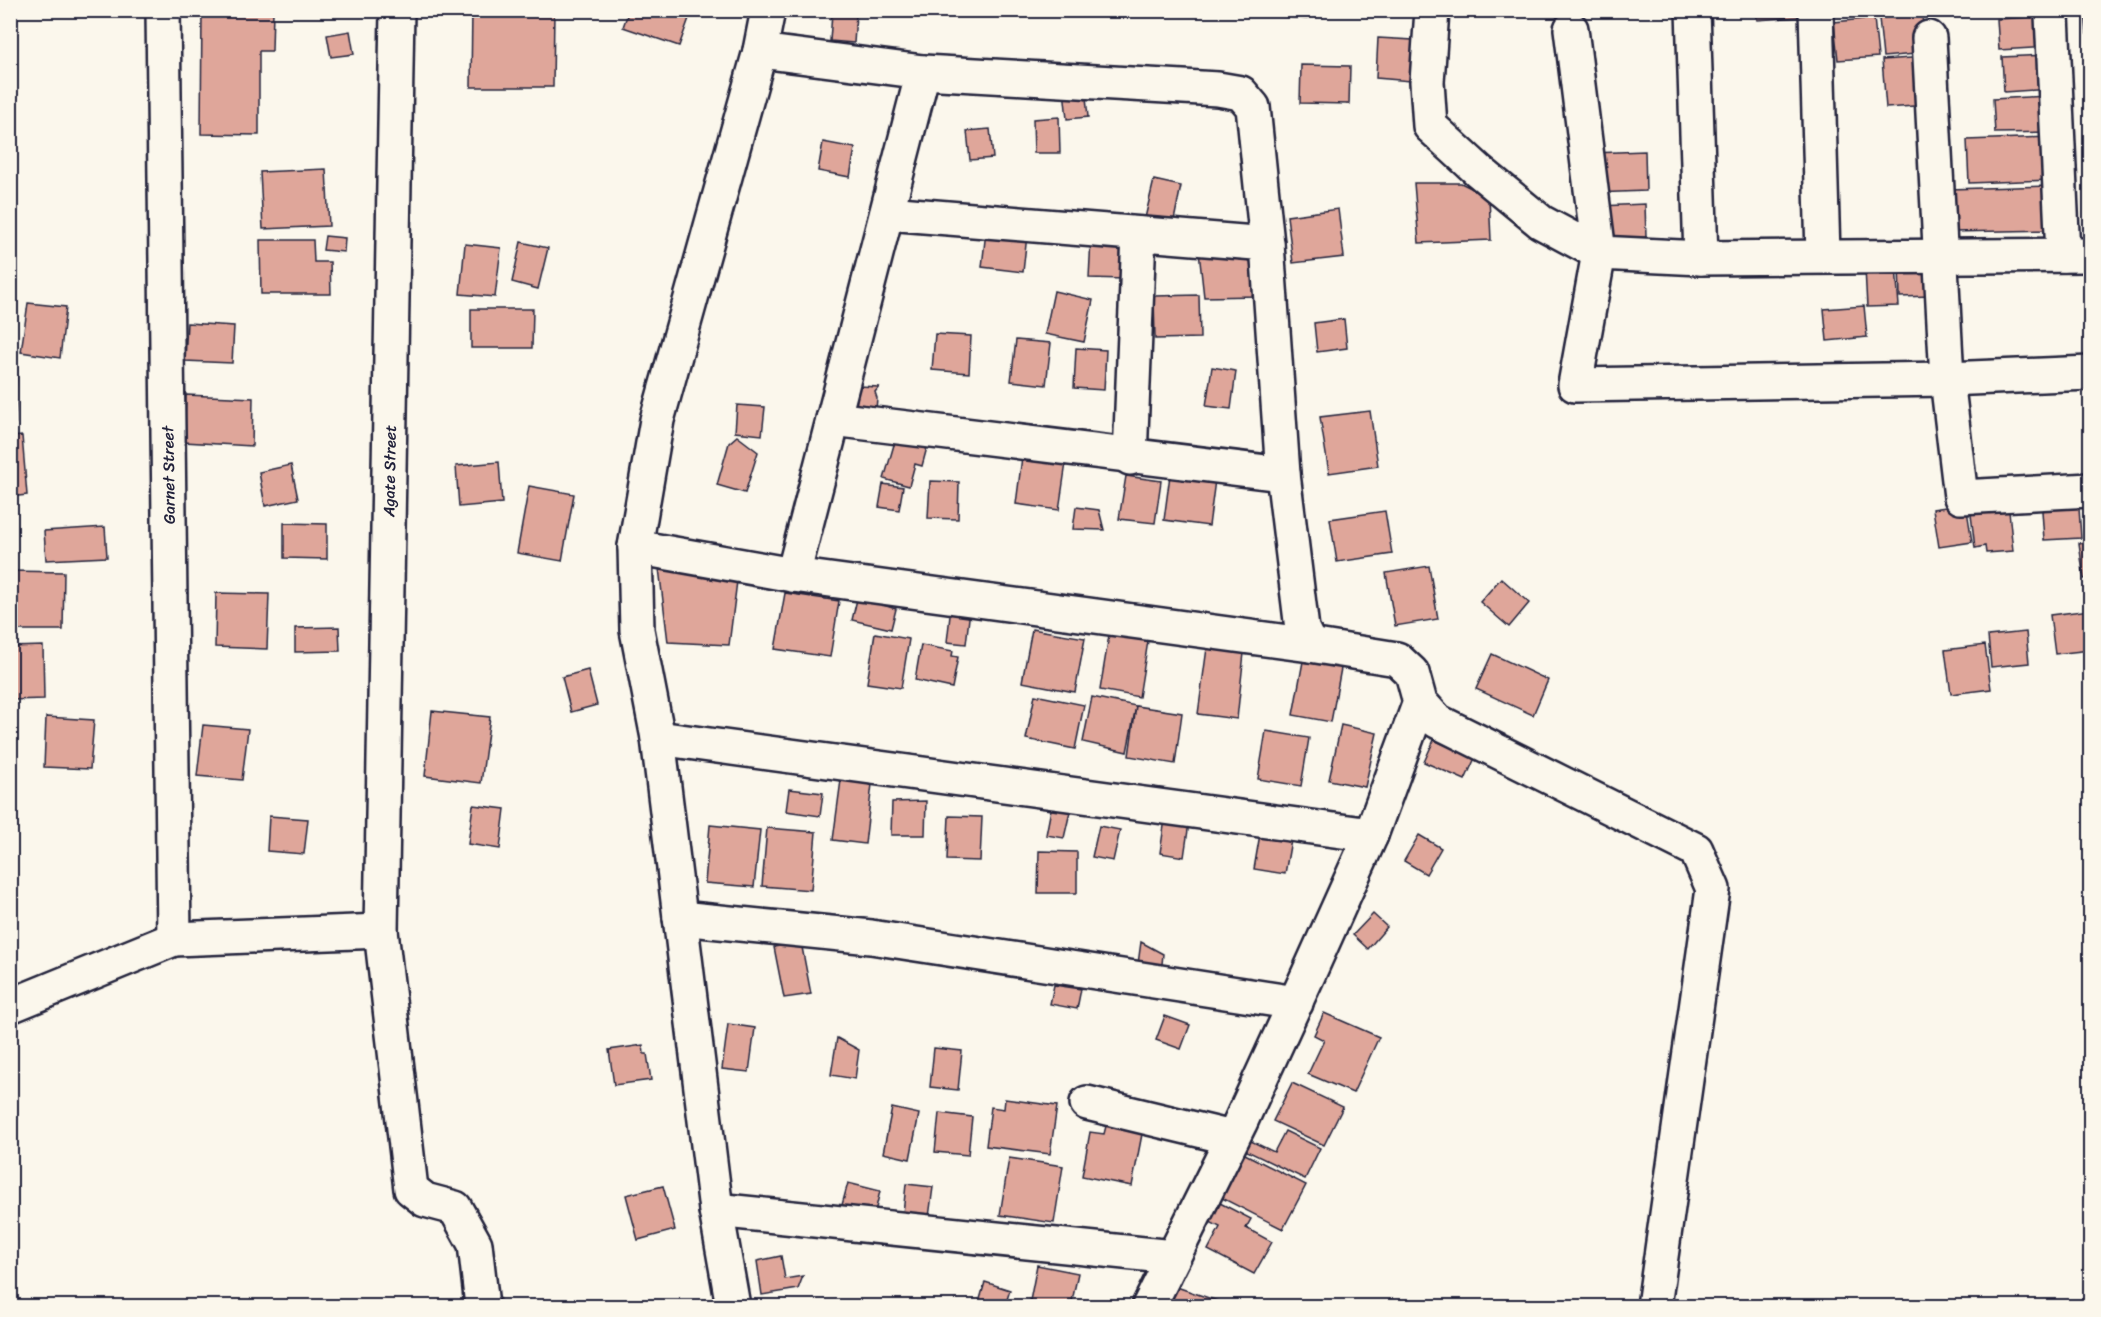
<svg xmlns="http://www.w3.org/2000/svg" width="2101" height="1317" font-family="Sriracha,sans-serif">
<style>
.building{fill:#dfa69a;stroke:#22223b;stroke-width:1.5}
.lines{fill:none;stroke-linecap:round;stroke-linejoin:round}
.minor-casing{stroke:#22223b;stroke-width:38}
.tertiary-casing{stroke:#22223b;stroke-width:38}
.minor{stroke:#fbf7ec;stroke-width:33}
.tertiary{stroke:#fbf7ec;stroke-width:33}
.labels{text-anchor:middle;stroke-width:5;stroke-linejoin:round;paint-order:stroke}
.street-label{font-size:16px;fill:#22223b;stroke:#fbf7ec}
</style>
<rect width="100%" height="100%" fill="#fbf7ec"/>
<filter id="ink" filterUnits="userSpaceOnUse"><feTurbulence type="fractalNoise" baseFrequency=".0167" numOctaves="2"/><feDisplacementMap in="SourceGraphic" scale="12" xChannelSelector="R" yChannelSelector="G"/><feConvolveMatrix kernelMatrix="1 2 1 2 8 2 1 2 1" color-interpolation-filters="sRGB"/></filter>
<g filter="url(#ink)">
<!-- building -->
<g class="building">
<path d="M202 10H273L272 51H259V135L201 134Z"/>
<path d="M472 10H554L553 87H471Z"/>
<path d="M629 10H692L679 46 623 27Z"/>
<path d="M1277 10H1308L1307 19 1276 16Z"/>
<path d="M1756 10H1800V17L1757 20Z"/>
<path d="M1828 10H1887L1828 16Z"/>
<path d="M2085 10H2090V33L2087 34Z"/>
<path d="M832 13 856 14 854 43 830 41Z"/>
<path d="M1922 15 1926 53 1883 57 1879 18Z"/>
<path d="M2048 16 2049 47 1999 50 1997 19Z"/>
<path d="M1874 18 1878 57 1838 60 1834 22Z"/>
<path d="M350 31 354 54 331 57 327 35Z"/>
<path d="M1378 38 1413 40 1411 81 1376 78Z"/>
<path d="M2048 55 2050 89 2004 92 2002 57Z"/>
<path d="M1926 57 1929 105 1886 108 1882 60Z"/>
<path d="M1301 65 1350 66 1349 104 1300 103Z"/>
<path d="M1085 88 1088 117 1067 119 1064 90Z"/>
<path d="M2047 96 2048 132 1995 133 1993 99Z"/>
<path d="M1059 117 1060 153H1034L1033 119Z"/>
<path d="M990 129 993 158 970 160 967 131Z"/>
<path d="M2050 137 2051 180 1969 183 1967 140Z"/>
<path d="M823 142 855 148 850 177 818 171Z"/>
<path d="M1645 151 1646 191 1593 193 1592 153Z"/>
<path d="M326 169 329 226 263 229 260 172Z"/>
<path d="M1154 180 1181 186 1173 225 1145 218Z"/>
<path d="M1414 183H1461L1489 197 1491 240 1419 243Z"/>
<path d="M2048 186 2049 230 1952 232 1950 189Z"/>
<path d="M1645 204 1646 237 1599 238V206Z"/>
<path d="M1338 209 1344 257 1293 263 1287 216Z"/>
<path d="M986 231 1027 235 1023 272 982 267Z"/>
<path d="M325 236 345 238 344 252 323 250Z"/>
<path d="M1091 239 1127 241 1125 279 1089 278Z"/>
<path d="M260 240H313L314 262H330L331 294H261Z"/>
<path d="M521 242 548 248 538 289 512 282Z"/>
<path d="M1198 243 1253 245 1258 296 1204 297Z"/>
<path d="M465 244 501 248 495 297 460 294Z"/>
<path d="M1930 263 1931 296 1900 297 1899 264Z"/>
<path d="M1896 267 1899 306 1867 307 1865 268Z"/>
<path d="M1054 291 1093 300 1084 342 1045 334Z"/>
<path d="M1199 295 1200 338 1155 339 1154 296Z"/>
<path d="M28 303 66 307 60 358 21 352Z"/>
<path d="M10 305 16 354H10Z"/>
<path d="M1864 306 1867 337 1827 341 1824 309Z"/>
<path d="M471 309H533L532 348H471Z"/>
<path d="M1344 319 1347 348 1317 352 1314 323Z"/>
<path d="M187 323 234 326 232 363 185 361Z"/>
<path d="M935 334 971 336 969 373 932 370Z"/>
<path d="M1016 340 1051 343 1046 385 1011 381Z"/>
<path d="M1076 348 1106 350 1104 390 1074 388Z"/>
<path d="M10 367 17 368 15 423 10 422Z"/>
<path d="M1212 367 1236 371 1231 409 1206 406Z"/>
<path d="M858 386 879 387 875 392 877 398 875 421 855 419Z"/>
<path d="M186 395 253 398 252 446 184 442Z"/>
<path d="M737 405 765 407 762 435 735 432Z"/>
<path d="M1370 411 1378 466 1329 473 1320 417Z"/>
<path d="M898 431 929 440 922 466 915 464 909 486 884 479Z"/>
<path d="M22 436 27 495 10 497V437Z"/>
<path d="M737 436 758 452 745 493 717 485 729 443Z"/>
<path d="M1022 457 1066 463 1059 510 1016 504Z"/>
<path d="M499 462 502 503 459 507 456 466Z"/>
<path d="M291 465 298 499 265 506 259 472Z"/>
<path d="M1170 475 1215 480 1209 526 1164 520Z"/>
<path d="M1126 476 1161 481 1155 523 1119 519Z"/>
<path d="M930 481 959 482 958 519 928 518Z"/>
<path d="M883 484 903 487 899 510 879 507Z"/>
<path d="M529 486 574 494 562 561 517 553Z"/>
<path d="M2078 493 2081 538 2044 540 2041 496Z"/>
<path d="M2008 501 2013 551 1986 553 1985 546 1975 548 1970 506Z"/>
<path d="M1966 504 1972 542 1939 547 1933 509Z"/>
<path d="M1076 507 1099 510 1104 530 1073 529Z"/>
<path d="M1385 511 1392 554 1337 562 1330 519Z"/>
<path d="M284 523 327 524V559L284 558Z"/>
<path d="M105 527 107 557 46 560 44 531Z"/>
<path d="M2090 541V578L2084 579 2079 543Z"/>
<path d="M1429 566 1438 619 1395 626 1386 573Z"/>
<path d="M659 568 737 581 729 645 668 642Z"/>
<path d="M10 571 64 572 63 630H10Z"/>
<path d="M1501 578 1529 603 1509 627 1480 602Z"/>
<path d="M860 587 886 593 883 605 896 609 891 629 852 620Z"/>
<path d="M216 593 269 594 267 649 215 647Z"/>
<path d="M785 593 839 601 830 657 775 649Z"/>
<path d="M952 598 971 601 966 644 947 642Z"/>
<path d="M2090 610V650L2055 654 2050 615Z"/>
<path d="M339 627 340 651 295 652V628Z"/>
<path d="M1032 629 1085 638 1075 692 1022 682Z"/>
<path d="M2026 632 2029 663 1991 667 1988 636Z"/>
<path d="M875 633 909 639 901 688 867 683Z"/>
<path d="M1109 635 1148 641 1139 697 1100 690Z"/>
<path d="M921 645 953 651 952 656 958 657 952 688 915 680Z"/>
<path d="M1985 645 1991 689 1951 694 1945 650Z"/>
<path d="M43 646 44 699 10 700V647Z"/>
<path d="M1207 648 1244 653 1237 719 1198 714Z"/>
<path d="M1492 654 1548 680 1533 715 1476 689Z"/>
<path d="M1304 656 1342 663 1331 722 1293 715Z"/>
<path d="M588 670 597 705 571 712 562 677Z"/>
<path d="M1035 695 1084 705 1075 749 1026 739Z"/>
<path d="M1092 697 1136 706 1127 752 1083 742Z"/>
<path d="M1136 706 1182 713 1175 764 1129 756Z"/>
<path d="M432 711 490 717 481 783 425 776Z"/>
<path d="M46 717 94 720 90 769 44 767Z"/>
<path d="M203 725 248 729 242 780 197 776Z"/>
<path d="M1341 725 1377 733 1365 787 1329 780Z"/>
<path d="M1266 731 1309 738 1301 786 1258 779Z"/>
<path d="M1434 740 1475 758 1465 780 1424 762Z"/>
<path d="M841 780 872 784 865 844 833 840Z"/>
<path d="M789 789 823 793 820 816 786 811Z"/>
<path d="M926 801 925 835H891L892 802Z"/>
<path d="M473 805 505 809 500 849 468 844Z"/>
<path d="M1051 809 1070 812 1064 838 1046 835Z"/>
<path d="M269 816 308 819 304 854 267 851Z"/>
<path d="M949 816 982 817 980 861 947 860Z"/>
<path d="M1165 819 1189 823 1184 857 1160 853Z"/>
<path d="M710 825 760 830 754 887 705 883Z"/>
<path d="M1099 826 1120 830 1113 861 1092 857Z"/>
<path d="M767 828 816 832 811 890 762 886Z"/>
<path d="M1260 834 1291 840 1285 874 1254 869Z"/>
<path d="M1419 835 1441 848 1426 874 1404 861Z"/>
<path d="M1039 851 1077 852V893H1038Z"/>
<path d="M1373 914 1387 927 1368 949 1353 935Z"/>
<path d="M801 942 811 994 784 998 774 947Z"/>
<path d="M1141 942 1163 954 1161 974 1137 971Z"/>
<path d="M1054 985 1081 989 1077 1009 1050 1004Z"/>
<path d="M1324 1013 1379 1037 1353 1093 1308 1074 1324 1040 1314 1035Z"/>
<path d="M1165 1016 1190 1025 1181 1049 1156 1040Z"/>
<path d="M728 1024 755 1028 749 1072 722 1069Z"/>
<path d="M837 1038 859 1050 855 1079 831 1075Z"/>
<path d="M643 1045 644 1054H647L651 1080 614 1085 609 1050Z"/>
<path d="M934 1048 962 1051 958 1090 930 1087Z"/>
<path d="M1292 1083 1343 1107 1324 1145 1273 1121Z"/>
<path d="M1005 1099 1057 1106 1050 1154 986 1146 991 1107 1004 1109Z"/>
<path d="M892 1108 919 1114 910 1159 883 1153Z"/>
<path d="M939 1113 972 1117 968 1155 935 1152Z"/>
<path d="M1107 1122 1143 1129 1132 1186 1082 1176 1090 1132 1104 1134Z"/>
<path d="M1285 1131 1320 1148 1305 1179 1245 1150 1249 1140 1274 1152Z"/>
<path d="M1243 1153 1306 1185 1283 1229 1220 1197Z"/>
<path d="M1009 1158 1063 1166 1054 1223 1000 1215Z"/>
<path d="M848 1183 880 1191 872 1225 839 1216Z"/>
<path d="M906 1184 933 1187 929 1217 903 1214Z"/>
<path d="M663 1186 675 1230 638 1240 626 1195Z"/>
<path d="M1218 1202 1251 1219 1246 1228 1272 1242 1254 1274 1208 1250 1220 1227 1208 1221Z"/>
<path d="M781 1256 785 1279 803 1276 798 1289 762 1295 757 1261Z"/>
<path d="M1037 1265 1078 1273 1071 1306H1029Z"/>
<path d="M985 1282 1010 1290 1005 1306H978Z"/>
<path d="M1168 1284 1232 1306H1160Z"/>
</g>
<g class="lines">
<!-- minor casing -->
<g class="minor-casing">
<g id="minor">
<path d="M163 10 174 939"/>
<path d="M397 10 381 931 411 1189 425 1200 455 1208 475 1244 482 1306"/>
<path d="M1432 10 1427 82 1430 126 1479 171 1541 222 1599 253 1701 258 2090 255"/>
<path d="M1693 10 1701 258"/>
<path d="M1816 10 1823 255"/>
<path d="M2052 15 2063 255"/>
<path d="M1571 29 1599 253 1575 385 1947 379 2090 373"/>
<path d="M1929 38 1947 379 1961 497 2090 490"/>
<path d="M887 213 1267 244"/>
<path d="M833 419 1283 474"/>
<path d="M1130 458 1139 234"/>
<path d="M635 547 793 575 1310 645"/>
<path d="M793 575 923 72"/>
<path d="M658 738 1371 835"/>
<path d="M680 918 871 937 1296 1003"/>
<path d="M10 1006 174 939 381 931"/>
<path d="M1087 1103 1232 1138"/>
<path d="M716 1210 1173 1257"/>
<path d="M733 1306 716 1210 658 738 637 630 635 547 657 420 760 51"/>
<path d="M1149 1306 1240 1123 1309 973 1371 835 1420 702"/>
</g>
</g>
<!-- tertiary casing -->
<g class="tertiary-casing">
<path id="tertiary" d="M768 10 760 51 923 72 1218 89 1241 93 1253 107 1267 244 1283 474 1302 629 1310 645 1397 659 1412 673 1420 702 1437 721 1696 850 1713 889 1654 1306"/>
</g>
<!-- minor -->
<use href="#minor" class="minor"/>
<!-- tertiary -->
<use href="#tertiary" class="tertiary"/>
</g>
</g>
<g class="labels">
<!-- street labels -->
<g class="street-label">
<text transform="translate(389 471) rotate(-89)" y="6">Agate Street</text>
<text transform="translate(168 475) rotate(-91)" y="6">Garnet Street</text>
</g>
</g>
<!-- margin -->
<rect width="2101" height="1317" fill="none" stroke="#fbf7ec" stroke-width="36"/>
<rect x="18" y="18" width="2065" height="1281" fill="none" stroke="#22223b" stroke-width="2" filter="url(#ink)"/>
</svg>
